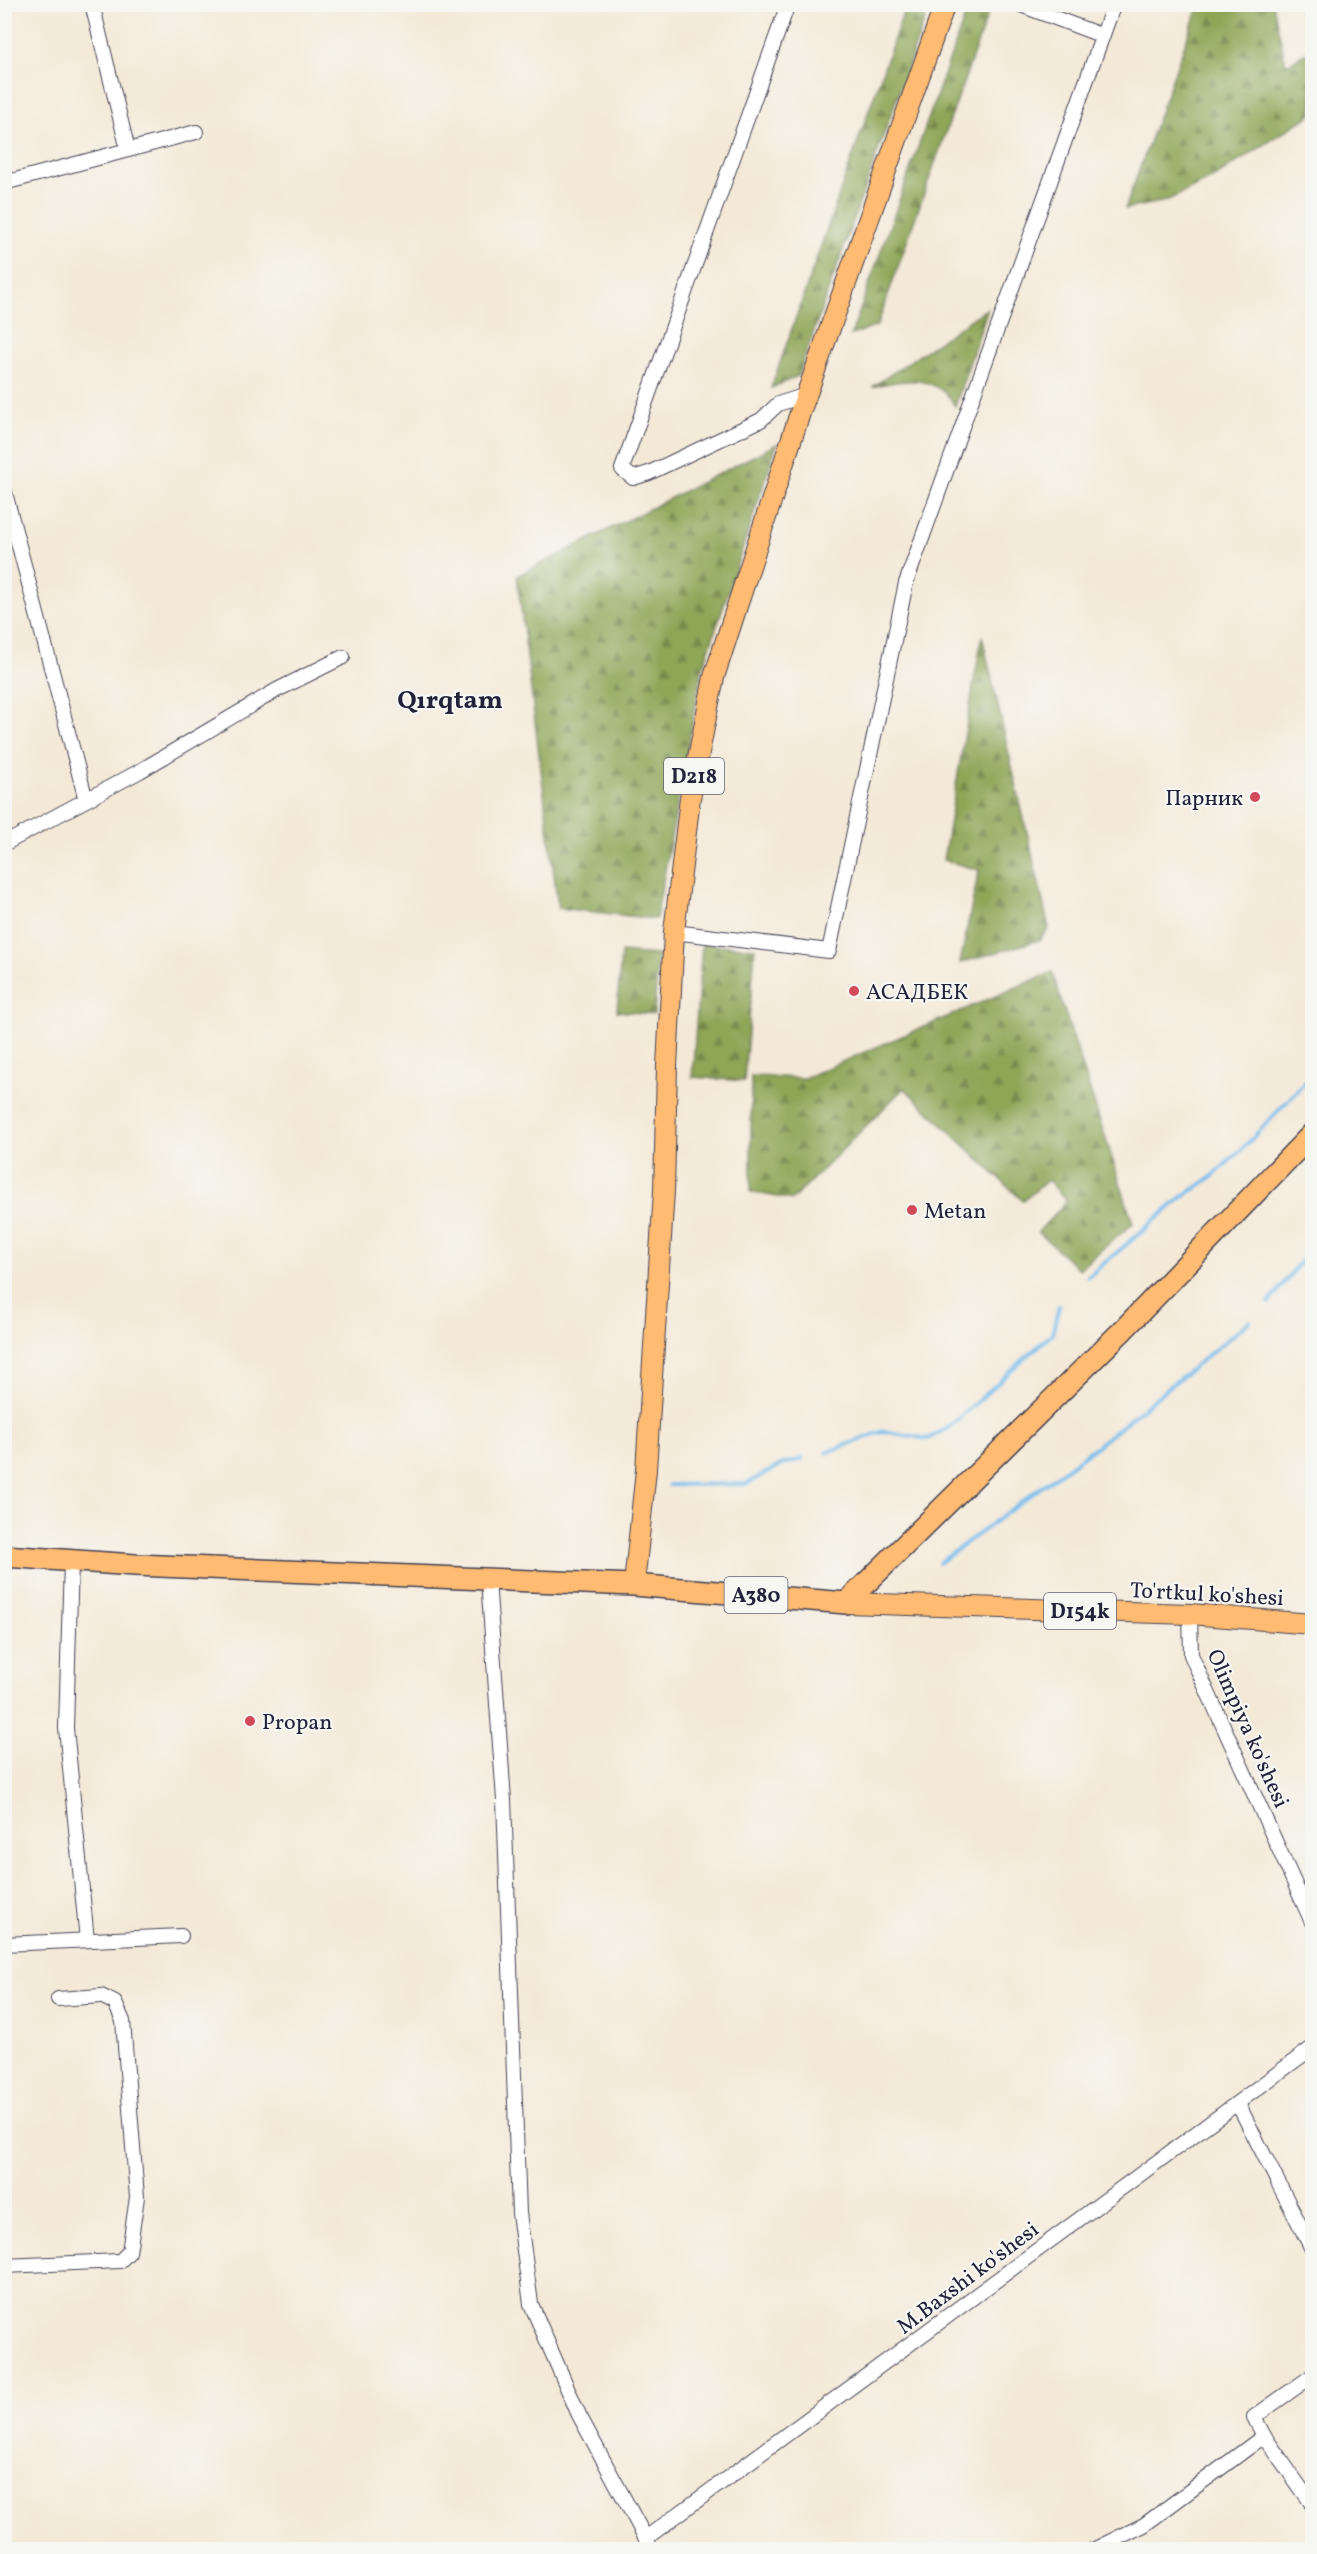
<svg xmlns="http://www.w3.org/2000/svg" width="1317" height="2554" font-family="Vollkorn,serif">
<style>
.forest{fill:url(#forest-firs);stroke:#586449;stroke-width:1.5}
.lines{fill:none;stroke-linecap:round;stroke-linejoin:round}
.stream{stroke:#75bbec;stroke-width:4}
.minor-casing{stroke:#424052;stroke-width:16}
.primary-casing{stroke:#424052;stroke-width:22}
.trunk-casing{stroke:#424052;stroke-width:24}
.minor{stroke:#fff;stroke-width:14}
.primary{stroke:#ffbb71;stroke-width:20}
.trunk{stroke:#ffbb71;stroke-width:21}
.poi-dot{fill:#d1495b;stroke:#f6f6f2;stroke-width:2}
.labels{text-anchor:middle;stroke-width:4.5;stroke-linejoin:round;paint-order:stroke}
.shield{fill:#f6f6f2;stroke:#626272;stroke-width:1.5}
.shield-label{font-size:21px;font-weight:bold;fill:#22223b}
.poi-label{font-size:22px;fill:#22223b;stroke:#f6f6f2;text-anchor:start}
.street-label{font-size:22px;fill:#22223b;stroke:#f6f6f2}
.quarter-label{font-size:26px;font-weight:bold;fill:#22223b;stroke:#f6f6f2}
</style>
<defs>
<pattern id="forest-firs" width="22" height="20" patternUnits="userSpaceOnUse" patternTransform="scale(1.5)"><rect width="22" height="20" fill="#8ea657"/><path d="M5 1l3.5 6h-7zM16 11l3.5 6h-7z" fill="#748749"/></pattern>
</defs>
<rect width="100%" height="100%" fill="#f6f6f2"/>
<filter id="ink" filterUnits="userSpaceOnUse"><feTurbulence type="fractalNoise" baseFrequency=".0167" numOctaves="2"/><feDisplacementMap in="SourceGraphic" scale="12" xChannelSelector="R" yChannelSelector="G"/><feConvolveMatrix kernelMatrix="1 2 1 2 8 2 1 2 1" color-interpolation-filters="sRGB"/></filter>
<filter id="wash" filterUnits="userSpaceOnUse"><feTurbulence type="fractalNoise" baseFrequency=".008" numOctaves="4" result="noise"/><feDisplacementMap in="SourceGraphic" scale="24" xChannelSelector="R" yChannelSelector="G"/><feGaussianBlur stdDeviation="1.35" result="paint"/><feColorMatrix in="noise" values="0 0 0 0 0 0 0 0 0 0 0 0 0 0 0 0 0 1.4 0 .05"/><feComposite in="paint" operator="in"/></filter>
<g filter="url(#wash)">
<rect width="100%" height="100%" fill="#f4e9d7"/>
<!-- forest -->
<g class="forest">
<path d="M906 5H930L798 376 771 388Z"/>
<path d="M969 5H991L877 326 851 335Z"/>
<path d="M1199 5H1273L1286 65 1312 49V114L1211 179 1166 201 1125 209Z"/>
<path d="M988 308 955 406C935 373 904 379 872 387Z"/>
<path d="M777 444 702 671 656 919 558 908 517 576Z"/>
<path d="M982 636 1049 928 1039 940 960 963 979 870 943 860Z"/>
<path d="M702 944 755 948 744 1081 692 1077Z"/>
<path d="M621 952 658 955 654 1014 617 1011Z"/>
<path d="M1052 972 1133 1223 1079 1269 1038 1232 1067 1201 1048 1180 1023 1201 904 1088 792 1200 751 1192V1076L804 1078Z"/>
</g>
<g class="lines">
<!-- stream -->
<g class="stream">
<path d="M1088 1277 1181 1198 1213 1176 1243 1148 1312 1075"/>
<path d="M1269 1303 1312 1246"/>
<path d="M826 1453 883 1431 928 1439 948 1428 1052 1334 1059 1306"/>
<path d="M669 1485 746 1484 781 1465 802 1459"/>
<path d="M939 1563 1098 1445 1250 1321"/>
</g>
</g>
</g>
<g filter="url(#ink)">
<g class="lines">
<!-- minor casing -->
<g class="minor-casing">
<g id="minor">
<path d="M92 4 128 150"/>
<path d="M788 4 622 469 633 478 649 473 761 420 778 404 806 395"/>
<path d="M1018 4 1103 36"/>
<path d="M4 183 196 132"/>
<path d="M4 489 86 800"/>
<path d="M4 844 140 771 277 690 343 657"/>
<path d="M674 932 829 951 906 583 1114 4"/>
<path d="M71 1562 66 1728 87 1940"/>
<path d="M488 1580 504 1800 519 2213 531 2304 579 2415 652 2550"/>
<path d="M1190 1614 1191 1655 1312 1922"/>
<path d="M4 1944 181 1936"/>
<path d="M1238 2104 1312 2249"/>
<path d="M4 2266 120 2261 129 2252 137 2197 123 2021 115 2003 101 1996 58 1999"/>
<path d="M1312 2376 1254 2417 1264 2436 1312 2504"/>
<path d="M646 2538 1312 2048"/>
<path d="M1093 2550 1144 2525 1264 2436"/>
</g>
</g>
<!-- primary casing -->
<g class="primary-casing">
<g id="primary">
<path d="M634 1585 646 1470 664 1191 667 1066 674 932 690 798 714 677 800 413 945 4"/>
<path d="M846 1603 1190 1614 1312 1624"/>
</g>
</g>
<!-- trunk casing -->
<g class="trunk-casing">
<path id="trunk" d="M4 1556 135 1565 634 1585 846 1603 1123 1330 1312 1134"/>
</g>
<!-- minor -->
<use href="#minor" class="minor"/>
<!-- primary -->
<use href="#primary" class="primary"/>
<!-- trunk -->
<use href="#trunk" class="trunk"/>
</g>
</g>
<!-- markers -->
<g class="poi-dot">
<circle cx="1255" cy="797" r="6"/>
<circle cx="854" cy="991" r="6"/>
<circle cx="912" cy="1210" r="6"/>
<circle cx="250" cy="1721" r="6"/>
</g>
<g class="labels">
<!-- shield labels -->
<g class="shield">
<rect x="664" y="758" width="60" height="36" rx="4.5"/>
<rect x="724.5" y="1577" width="63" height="36" rx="4.5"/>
<rect x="1044" y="1593" width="72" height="36" rx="4.5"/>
</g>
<g class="shield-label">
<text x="694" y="783">D218</text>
<text x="756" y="1602">A380</text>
<text x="1080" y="1618">D154k</text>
</g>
<!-- poi labels -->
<g class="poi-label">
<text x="1243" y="805" text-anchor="end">Парник</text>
<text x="866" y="999">АСАДБЕК</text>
<text x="924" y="1218">Metan</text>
<text x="262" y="1729">Propan</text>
</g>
<!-- street labels -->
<g class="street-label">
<text transform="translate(1207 1593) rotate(3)" y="8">To'rtkul ko'shesi</text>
<text transform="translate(1249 1728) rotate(66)" y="8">Olimpiya ko'shesi</text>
<text transform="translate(967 2277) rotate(-37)" y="8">M.Baxshi ko'shesi</text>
</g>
<!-- quarter labels -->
<g class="quarter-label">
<text x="450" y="708">Qırqtam</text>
</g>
</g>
<!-- margin -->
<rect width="1317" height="2554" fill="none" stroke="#f6f6f2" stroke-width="24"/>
</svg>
